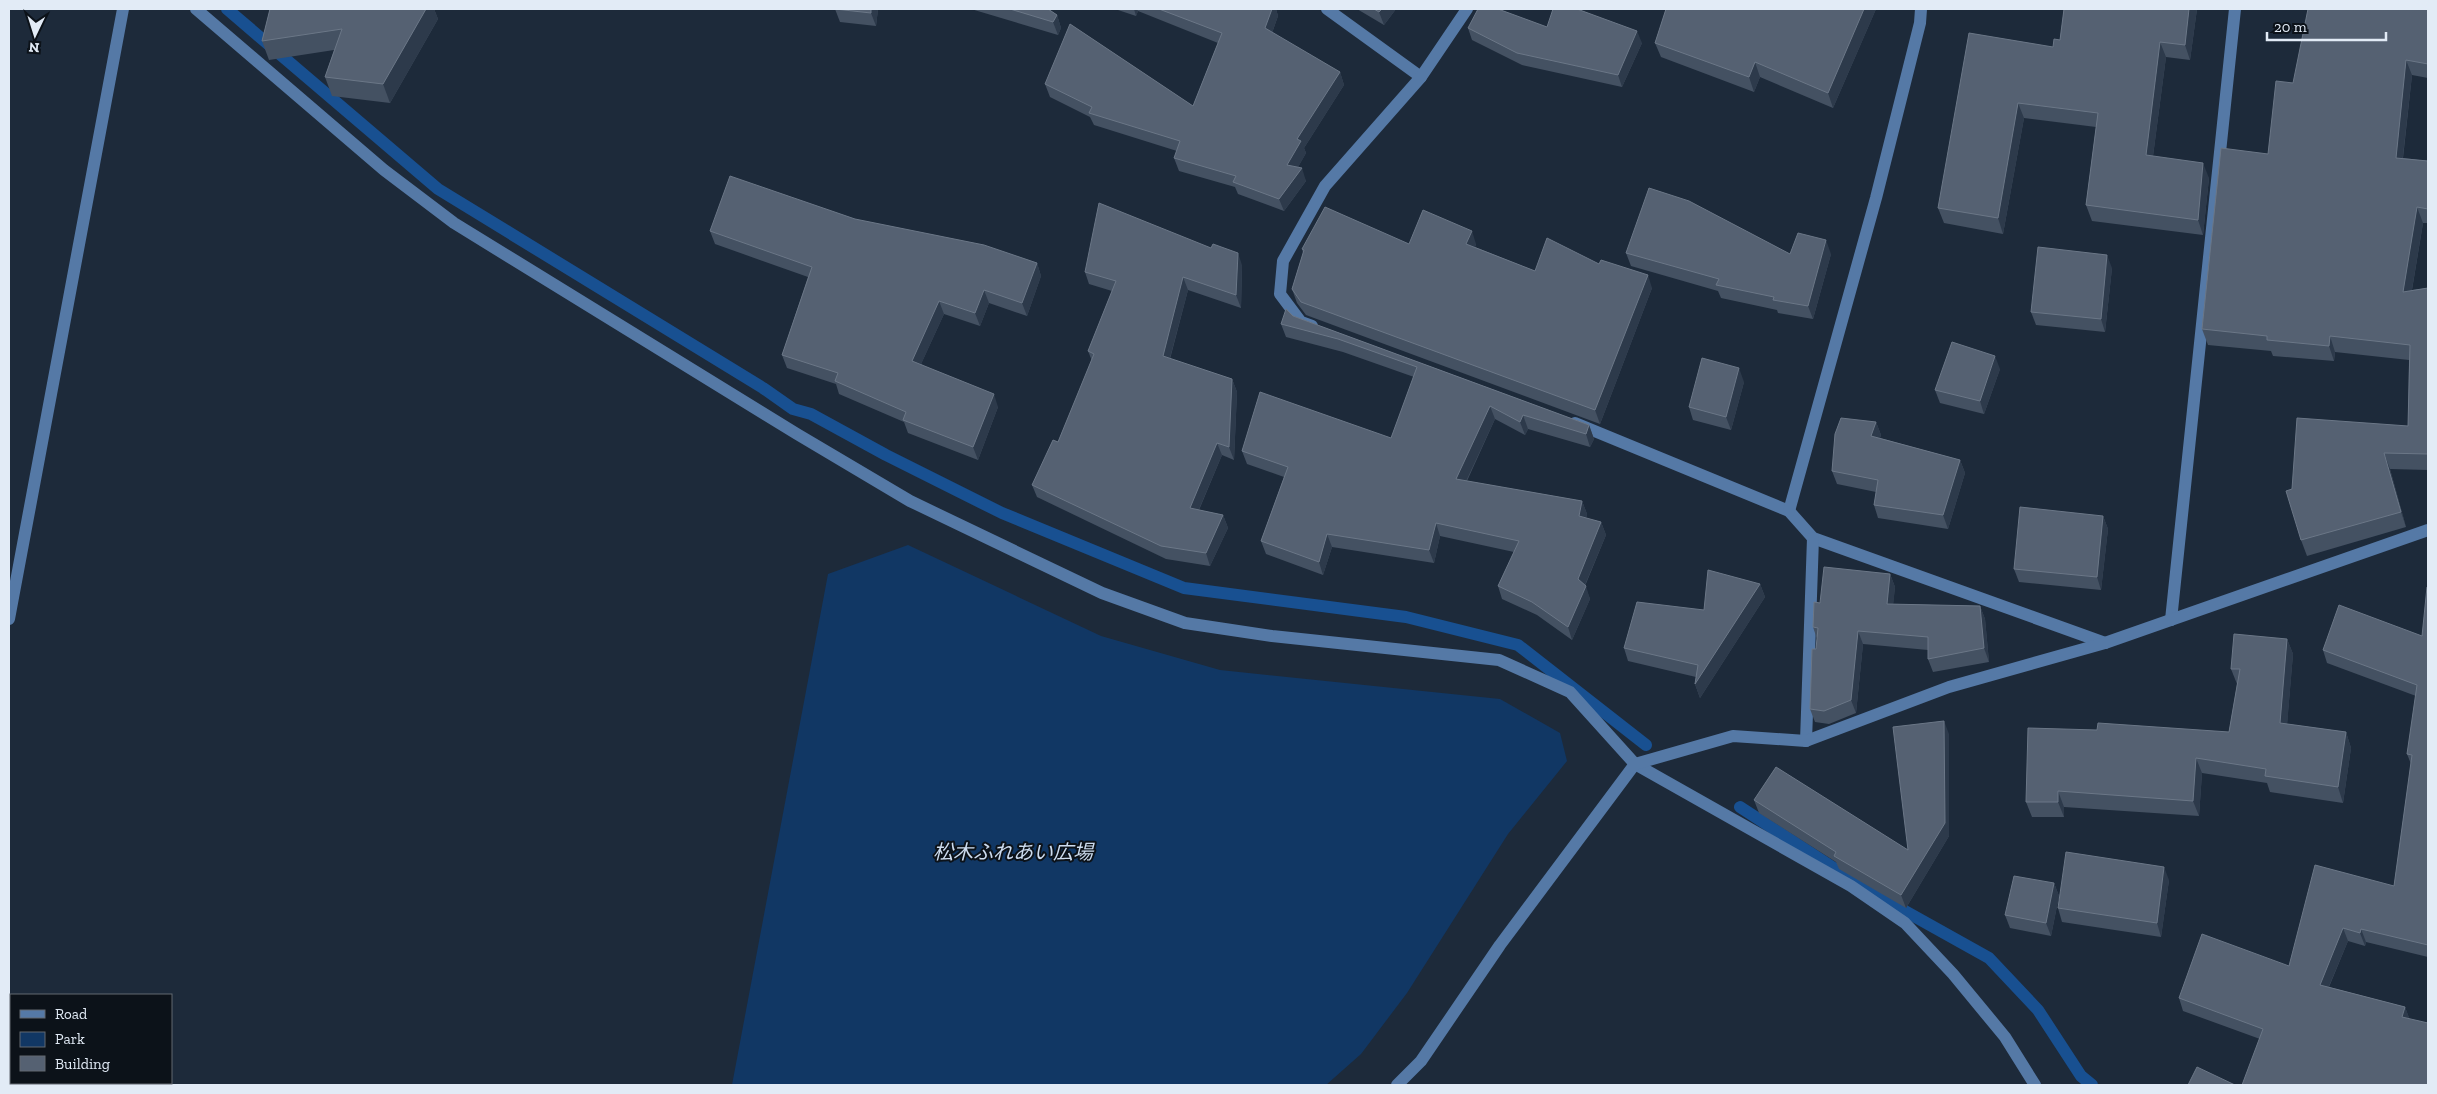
<svg xmlns="http://www.w3.org/2000/svg" width="2437" height="1094" font-family="'Zilla Slab','Noto Sans JP',serif">
<style>
.green{fill:#113764}
.lines{fill:none;stroke-linecap:round;stroke-linejoin:round}
.stream{stroke:#185091;stroke-width:12}
.minor{stroke:#5579a6;stroke-width:12}
.wall{fill:#445162}
.shaded-wall{fill:#2d3a4b}
.building{fill:#556172;stroke:#6b7787}
.labels{text-anchor:middle;stroke-width:4;stroke-linejoin:round;paint-order:stroke}
.park-label{font-size:20px;font-style:italic;fill:#cddcef;stroke:#0c1219}
</style>
<rect width="100%" height="100%" fill="#1d2a3a"/>
<!-- green -->
<path class="green" d="M908 545 1101 636 1220 670 1500 699 1560 733 1567 761 1508 834 1407 993 1361 1054 1326 1085H732L828 574Z"/>
<g class="lines">
<!-- stream -->
<g class="stream">
<path d="M227 9 438 189 763 388 793 409 811 414 886 455 1002 513 1184 588 1406 617 1518 645 1646 745"/>
<path d="M1740 807 1869 891 1989 958 2038 1010 2081 1076 2092 1085"/>
</g>
<!-- minor -->
<g class="minor">
<path d="M196 9 384 170 454 223 797 434 910 501 1102 593 1185 623 1272 636 1499 660 1570 692 1635 764 1851 886 1905 923 1953 974 2005 1037 2035 1085"/>
<path d="M1327 9 1421 77"/>
<path d="M1312 326 1301 322 1280 294 1283 261 1325 186 1421 77 1467 9"/>
<path d="M1575 423 1789 511 1813 538 2105 643"/>
<path d="M1789 511 1876 198 1920 23 1921 9"/>
<path d="M9 619 123 9"/>
<path d="M2171 620 2235 9"/>
<path d="M1806 741 1813 538"/>
<path d="M9 1077 11 1078"/>
<path d="M38 1083 51 1085"/>
<path d="M1397 1085 1421 1061 1500 945 1635 764 1733 736 1806 741 1949 687 2105 643 2428 530"/>
</g>
</g>
<!-- wall -->
<g class="wall">
<path d="M270 9H434L438 19 390 103 332 96 325 77 334 50 269 60 262 41Z"/>
<path d="M835 9H878L876 26 840 22Z"/>
<path d="M971 9H1048L1057 15 1061 28 1058 35Z"/>
<path d="M1115 9H1276L1278 16 1272 33 1340 72 1344 85 1304 148 1306 153 1298 167 1306 181 1284 211 1238 194 1235 187 1179 171 1174 158 1177 151 1094 125 1090 117 1050 97 1045 84 1193 106 1218 43 1138 11 1136 16Z"/>
<path d="M1357 9H1396L1384 25Z"/>
<path d="M1666 9H1876L1833 108 1760 77 1754 92 1661 57 1655 43Z"/>
<path d="M2064 9H2197L2190 60 2166 57 2153 156 2209 178 2203 235 2092 221 2086 205 2096 127 2024 118 2003 234 1944 223 1938 208 2053 47 2060 40Z"/>
<path d="M2428 9V78L2412 75 2403 158 2428 161V223H2423L2412 290 2428 288V470L2390 469 2406 527 2307 556 2301 540 2292 489 2408 426 2409 360 2335 352 2334 361 2273 356 2271 351 2208 345 2202 329 2268 154 2293 83Z"/>
<path d="M1547 27 1642 43 1622 87 1522 65 1472 40 1468 28Z"/>
<path d="M855 219 1037 263 1041 276 1027 316 989 303 980 326 944 314 921 364 998 407 978 460 908 433 904 422 839 394 836 384 787 368 782 355 808 277 715 244 710 231Z"/>
<path d="M1409 244H1476L1475 247 1535 271 1599 264 1652 288 1600 424 1306 315 1297 303 1292 289 1303 253 1302 249Z"/>
<path d="M1626 253 1790 254H1831L1813 319 1778 313 1777 310 1721 298 1718 291 1631 266Z"/>
<path d="M1242 265 1241 308 1188 290 1170 359 1232 379 1237 392 1234 460 1222 455 1199 510 1223 515 1228 528 1210 566 1166 559 1037 497 1032 485 1058 442 1092 361 1088 351 1112 291 1089 284 1085 272Z"/>
<path d="M2112 268 2105 332 2036 325 2031 312Z"/>
<path d="M1293 316 1589 425 1594 439 1590 447 1528 429 1525 435 1495 419 1467 481 1582 501 1587 514 1586 518 1601 522 1606 535 1585 586 1590 599 1572 640 1537 615 1502 599 1498 586 1514 552 1440 536 1434 563 1332 547 1323 575 1266 554 1261 541 1284 477 1247 464 1242 451 1391 438 1414 377 1343 352 1286 337 1281 324Z"/>
<path d="M2000 369 1984 414 1940 403 1935 390Z"/>
<path d="M1744 382 1731 430 1693 420 1689 407Z"/>
<path d="M1876 422 1881 435 1880 438 1960 460 1965 473 1948 529 1878 518 1874 505 1876 492 1837 484 1832 471Z"/>
<path d="M2103 516 2108 529 2101 590 2019 582 2014 569Z"/>
<path d="M1890 574 1895 587 1893 604 1980 606 1985 619 1989 662 1933 672 1928 659V650L1863 644 1856 713 1829 724 1815 722 1810 709 1817 639 1813 627 1820 603Z"/>
<path d="M1760 584 1765 597 1700 698 1695 684 1696 677 1628 661 1624 648Z"/>
<path d="M2428 587V957L2366 942 2365 946 2348 941 2329 987 2405 1007 2409 1018 2260 1039 2183 1011 2179 998 2289 966 2394 886 2411 764 2407 754 2416 696 2327 663 2323 650 2422 636Z"/>
<path d="M2287 639 2293 654 2287 724 2346 732 2351 748 2343 803 2270 792 2267 783 2202 773 2199 816 2064 807V817H2032L2026 802 2097 730 2229 732 2237 684 2231 669Z"/>
<path d="M1949 734V836L1906 908 1839 869 1836 862 1759 813 1754 800 1908 850Z"/>
<path d="M2169 880 2161 937 2062 922 2058 908Z"/>
<path d="M2054 883 2059 896 2051 936 2010 928 2005 915Z"/>
</g>
<!-- shaded-wall -->
<g class="shaded-wall">
<path d="M426 9H434L438 19 390 103 383 84Z"/>
<path d="M871 9H878L876 26 871 13Z"/>
<path d="M1134 9H1137L1138 11 1136 16Z"/>
<path d="M1272 9H1276L1278 16 1269 41 1265 28Z"/>
<path d="M1382 9H1396L1384 25 1379 12Z"/>
<path d="M1864 9H1876L1833 108 1828 93Z"/>
<path d="M2189 9H2197L2190 60 2185 45Z"/>
<path d="M1057 15 1061 28 1058 35 1053 22Z"/>
<path d="M1637 31 1642 43 1622 87 1618 75Z"/>
<path d="M2160 42 2166 57 2151 171 2146 155Z"/>
<path d="M2406 60 2412 75 2401 173 2396 158Z"/>
<path d="M1755 62 1760 77 1754 92 1749 77Z"/>
<path d="M1340 72 1344 85 1304 148 1306 153 1292 178 1287 165 1297 139Z"/>
<path d="M2018 103 2024 118 2003 234 1998 218Z"/>
<path d="M2203 163 2209 178 2203 235 2198 220Z"/>
<path d="M1302 168 1306 181 1284 211 1279 199Z"/>
<path d="M2417 207 2423 223 2409 307 2403 292Z"/>
<path d="M1472 231 1476 244 1471 257 1466 244Z"/>
<path d="M1826 240 1831 254 1813 319 1808 306Z"/>
<path d="M1238 253 1242 265 1241 308 1236 295Z"/>
<path d="M2107 255 2112 268 2105 332 2101 319Z"/>
<path d="M1037 263 1041 276 1027 316 1022 303Z"/>
<path d="M1648 275 1652 288 1600 424 1595 410Z"/>
<path d="M1183 277 1188 290 1167 369 1163 356Z"/>
<path d="M984 290 989 303 980 326 975 313Z"/>
<path d="M939 301 944 314 917 373 912 361Z"/>
<path d="M2330 336 2335 352 2334 361 2329 346Z"/>
<path d="M1995 356 2000 369 1984 414 1980 401Z"/>
<path d="M1739 368 1744 382 1731 430 1726 417Z"/>
<path d="M1232 379 1237 392 1234 460 1229 447Z"/>
<path d="M994 394 998 407 978 460 973 447Z"/>
<path d="M1490 406 1495 419 1461 492 1456 479Z"/>
<path d="M1523 415 1528 429 1525 435 1520 422Z"/>
<path d="M1876 422 1881 435 1876 449 1871 436Z"/>
<path d="M1589 425 1594 439 1590 447 1586 434Z"/>
<path d="M1217 443 1222 455 1194 521 1190 508Z"/>
<path d="M2384 453 2390 469 2406 527 2401 512Z"/>
<path d="M1960 460 1965 473 1948 529 1943 515Z"/>
<path d="M1582 501 1587 514 1584 530 1579 516Z"/>
<path d="M1223 515 1228 528 1210 566 1206 553Z"/>
<path d="M2103 516 2108 529 2101 590 2097 577Z"/>
<path d="M1601 522 1606 535 1582 592 1578 579Z"/>
<path d="M1436 523 1440 536 1434 563 1429 550Z"/>
<path d="M1327 534 1332 547 1323 575 1319 562Z"/>
<path d="M1890 574 1895 587 1892 617 1887 604Z"/>
<path d="M1760 584 1765 597 1700 698 1695 684Z"/>
<path d="M1586 586 1590 599 1572 640 1568 627Z"/>
<path d="M1980 606 1985 619 1989 662 1984 648Z"/>
<path d="M1858 631 1863 644 1856 713 1851 700Z"/>
<path d="M2287 639 2293 654 2286 738 2280 723Z"/>
<path d="M1944 721 1949 734V836L1906 908 1901 895Z"/>
<path d="M2346 732 2351 748 2343 803 2338 787Z"/>
<path d="M2196 758 2202 773 2199 816 2193 801Z"/>
<path d="M2058 791 2064 807V817L2058 802Z"/>
<path d="M2164 867 2169 880 2161 937 2157 923Z"/>
<path d="M2054 883 2059 896 2051 936 2046 923Z"/>
<path d="M2343 928 2348 941 2324 998 2320 985Z"/>
<path d="M2361 929 2366 942 2365 946 2360 933Z"/>
<path d="M2405 1007 2410 1020 2402 1017Z"/>
</g>
<!-- building -->
<g class="building">
<path d="M270 9H426L383 84 325 77 342 29 262 41Z"/>
<path d="M835 9H871V13Z"/>
<path d="M1010 9H1048L1057 15 1053 22Z"/>
<path d="M1159 9H1272L1265 28 1340 72 1297 139 1301 141 1287 165 1302 168 1279 199 1233 182 1236 176 1174 158 1180 141 1089 113 1092 107 1045 84 1070 24 1193 106 1222 33Z"/>
<path d="M1374 9H1382L1379 12Z"/>
<path d="M1478 9H1498L1547 27 1553 9H1577L1637 31 1618 75 1517 53 1468 28Z"/>
<path d="M1666 9H1864L1828 93 1755 62 1749 77 1655 43Z"/>
<path d="M2064 9H2189L2185 45 2160 42 2146 155 2203 163 2198 220 2086 205 2098 113 2018 103 1998 218 1938 208 1969 33 2053 47 2054 39 2060 40Z"/>
<path d="M2308 9H2428V64L2406 60 2396 158 2428 161V209L2417 207 2403 292 2428 288V454L2384 453 2401 512 2301 540 2286 491 2292 489 2297 418 2408 426 2410 345 2330 336 2329 346 2267 340V336L2202 329 2221 148 2268 154 2276 81 2293 83Z"/>
<path d="M730 176 855 219 984 245 1037 263 1022 303 984 290 975 313 939 301 912 361 994 394 973 447 903 420 906 412 835 381 838 373 782 355 812 267 710 231Z"/>
<path d="M1649 188 1689 201 1790 254 1798 233 1826 240 1808 306 1773 300 1774 297 1716 285 1719 279 1626 253Z"/>
<path d="M1099 203 1211 248 1213 244 1238 253 1236 295 1183 277 1163 356 1232 379 1229 447 1217 443 1190 508 1223 515 1206 553 1161 546 1032 485 1053 440 1058 442 1094 354 1088 351 1116 281 1085 272Z"/>
<path d="M1325 207 1409 244 1423 210 1472 231 1466 244 1535 271 1547 238 1599 264 1601 260 1648 275 1595 410 1301 302 1292 289 1304 250 1302 249Z"/>
<path d="M2038 247 2107 255 2101 319 2031 312Z"/>
<path d="M1286 309 1293 316 1589 425 1586 434 1523 415 1520 422 1490 406 1456 479 1582 501 1579 516 1601 522 1578 579 1586 586 1568 627 1532 602 1498 586 1519 541 1436 523 1429 550 1327 534 1319 562 1261 541 1288 467 1242 451 1260 392 1391 438 1417 367 1338 339 1281 324Z"/>
<path d="M1952 342 1995 356 1980 401 1935 390Z"/>
<path d="M1702 358 1739 368 1726 417 1689 407Z"/>
<path d="M1841 418 1876 422 1871 436 1960 460 1943 515 1874 505 1878 480 1832 471 1835 434Z"/>
<path d="M2020 507 2103 516 2097 577 2014 569Z"/>
<path d="M1824 567 1890 574 1887 604 1980 606 1984 648 1928 659V637L1858 631 1851 700 1824 711 1810 709 1812 649H1816L1818 628 1813 627 1814 602 1820 603Z"/>
<path d="M1708 570 1760 584 1695 684 1698 665 1624 648 1637 602 1704 610Z"/>
<path d="M2427 587H2428V945L2361 929 2360 933 2343 928 2320 985 2405 1007 2402 1017 2428 1023V1085H2242L2263 1029 2179 998 2202 934 2289 966 2315 865 2394 886 2412 755 2407 754 2417 685 2323 650 2339 605 2422 636Z"/>
<path d="M2234 634 2287 639 2280 723 2346 732 2338 787 2265 776 2266 769 2196 758 2193 801 2058 791V802H2026L2028 728 2097 730 2098 723 2229 732 2240 669H2231Z"/>
<path d="M1944 721 1945 823 1901 895 1834 856 1836 852 1754 800 1776 767 1908 850 1893 727Z"/>
<path d="M2066 852 2164 867 2157 923 2058 908Z"/>
<path d="M2014 876 2054 883 2046 923 2005 915Z"/>
<path d="M2197 1067 2235 1085H2188Z"/>
</g>
<g class="labels">
<!-- park labels -->
<g class="park-label">
<text x="1013" y="859">松木ふれあい広場</text>
</g>
</g>
<!-- border -->
<rect width="2437" height="1094" fill="none" stroke="#e2ebf6" stroke-width="20"/>
<!-- legend -->
<rect x="10" y="994" width="162" height="90" fill="#0c1219" stroke="#626971"/>
<rect x="20" y="1010" width="25" height="8" fill="#5579a6" stroke="#626971"/>
<text x="55" y="1019" font-size="15" fill="#e2ebf6">Road</text>
<rect x="20" y="1032" width="25" height="15" fill="#113764" stroke="#626971"/>
<text x="55" y="1044" font-size="15" fill="#e2ebf6">Park</text>
<rect x="20" y="1056" width="25" height="15" fill="#556172" stroke="#626971"/>
<text x="55" y="1069" font-size="15" fill="#e2ebf6">Building</text>
<!-- north arrow -->
<g transform="translate(35 35) rotate(184)" stroke="#0c1219" stroke-width="4" paint-order="stroke">
<path d="M0-4L9 19L0 12L-9 19Z" fill="#e2ebf6"/>
<text y="-8" font-size="14" font-weight="bold" text-anchor="middle" fill="#e2ebf6">N</text>
</g>
<!-- scale -->
<path d="M2267 32v8h119v-8" fill="none" stroke="#e2ebf6" stroke-width="2.5"/>
<text x="2274" y="32" font-size="15" fill="#e2ebf6" stroke="#0c1219" stroke-width="4" paint-order="stroke">20 m</text>
</svg>
